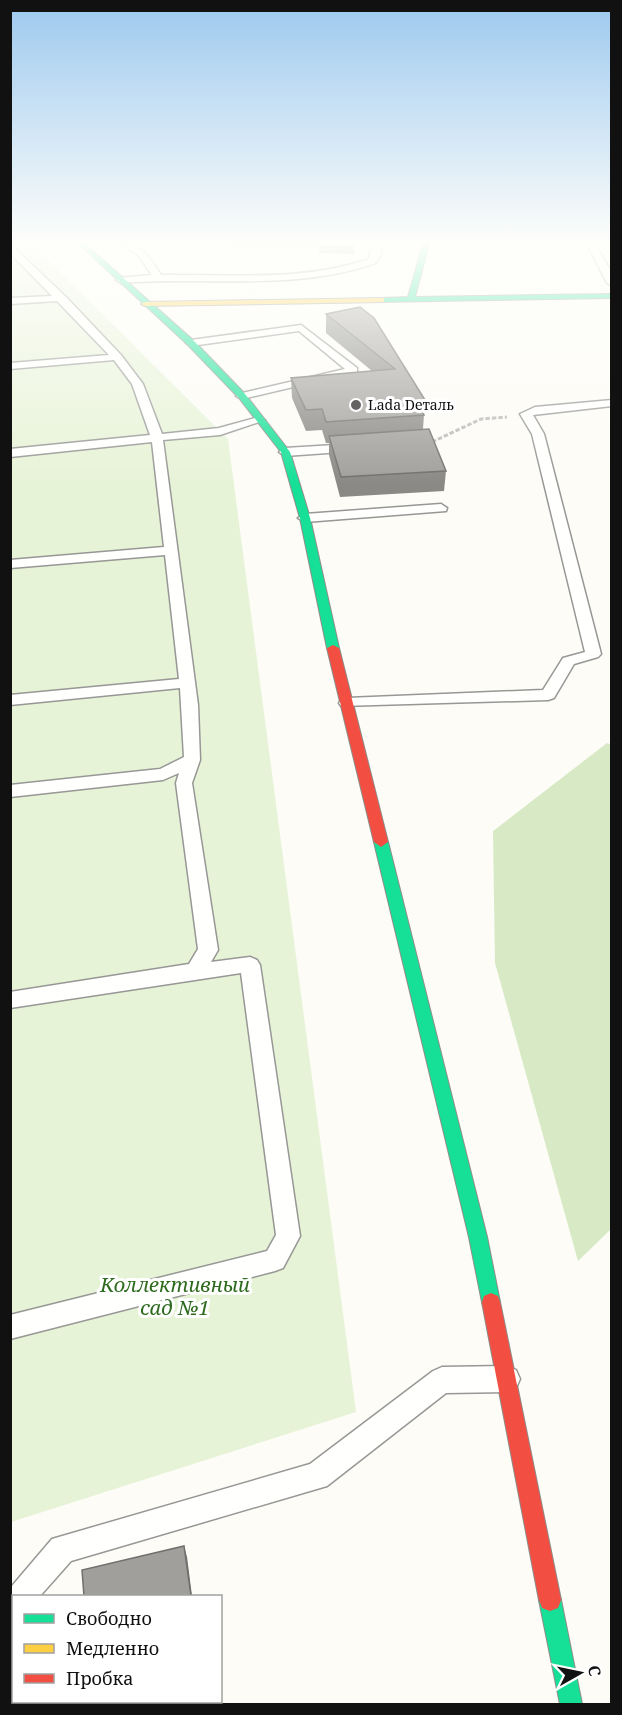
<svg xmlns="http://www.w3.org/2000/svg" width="622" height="1715" font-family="'Noto Serif',serif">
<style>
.green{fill:#e7f3d7}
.forest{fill:#d8eac5}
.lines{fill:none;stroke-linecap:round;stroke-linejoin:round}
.lane-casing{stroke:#979795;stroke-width:3}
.fast-casing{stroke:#8e8d8b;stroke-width:2}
.slow-casing{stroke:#8e8d8b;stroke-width:2}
.jam-casing{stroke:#8e8d8b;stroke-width:2}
.path{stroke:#b9b9b8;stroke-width:3;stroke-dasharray:4.5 2;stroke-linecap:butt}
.lane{fill:#fffffe;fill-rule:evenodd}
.fast{fill:#16e098;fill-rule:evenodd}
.slow{fill:#ffcf43;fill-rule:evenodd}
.jam{fill:#f24e42;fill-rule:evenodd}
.wall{fill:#8a8986}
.shaded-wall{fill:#716f6d}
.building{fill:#a19f9c;stroke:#716f6d;stroke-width:1.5}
.poi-dot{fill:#646362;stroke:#fff;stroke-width:2}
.labels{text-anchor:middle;stroke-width:6;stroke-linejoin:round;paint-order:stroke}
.far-poi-label{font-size:14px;fill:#111;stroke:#fff;text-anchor:start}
.near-park-label{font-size:20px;font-style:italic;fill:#2f6b1f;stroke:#fff}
</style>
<rect width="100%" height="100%" fill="#fdfcf7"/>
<!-- green -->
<path class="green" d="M10 244H32L228 439 356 1412 11 1522Z"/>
<!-- forest -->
<g class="forest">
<path d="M607 743 612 745 611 1229 578 1261 495 963 493 831Z"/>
<path d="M11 1652 13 1654 14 1702H99L103 1704H11Z"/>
</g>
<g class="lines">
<!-- lane casing -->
<g class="lane-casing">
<g id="lane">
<path d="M10 244 65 296 121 355 143 384 162 434 219 428 259 417 265 420 220 435 163 440 198 705 200 760 192 783 218 950 211 962 250 957 257 960 260 965 300 1236 283 1268 275 1271 10 1339V1315L267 1251 276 1235 241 973 10 1008V992L189 964 198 949 176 783 179 773 163 780 10 797V785L160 769 184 757 180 688 10 705V695L179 679 165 555 10 568V560L164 547 152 442 10 457V449L150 435 132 384 114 360 10 369V363L109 355 57 301 10 304V298L52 296 10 253Z"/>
<path d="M121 244C141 242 151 260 161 275 232 274 302 282 369 259L372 244H380L382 252 376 263C293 292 207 276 121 283L116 280 118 278 152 275 138 255Z"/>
<path d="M232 244H315L311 247H236Z"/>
<path d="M587 244H595L612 273V286L607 283Z"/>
<path d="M301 325 357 368V372L242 399 236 396 238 394 345 369 299 331 191 346 186 343 191 340Z"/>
<path d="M612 400V406L533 415 544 434 601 654 598 657 574 664 554 698 548 700 341 706 339 703 341 700 347 698 543 690 563 658 585 652 532 434 520 414 535 407Z"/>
<path d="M352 444 356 445V451L285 456 279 452 285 448Z"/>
<path d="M441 504 447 508 446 511 305 522 298 518 305 514Z"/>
<path d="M507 1366 516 1370 520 1379 516 1388 507 1392 446 1393 327 1486 71 1561 40 1596H14V1623L10 1624 12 1586 52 1539 310 1464 433 1371 442 1367Z"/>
</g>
</g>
<!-- fast casing -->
<g class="fast-casing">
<g id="fast">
<path d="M79 244H85L194 341 245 394 290 452 310 518 339 648 337 650 333 651 327 648 300 518 281 452 239 398 188 345Z"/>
<path d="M423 244H429L415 297 612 294V298L378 302 377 300 381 298 408 297Z"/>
<path d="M381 837 388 842 487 1237 500 1302 498 1308 491 1311 484 1308 482 1302 469 1237 374 842Z"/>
<path d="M550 1589 558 1592 561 1600 582 1704H560L539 1600 542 1592Z"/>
</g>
</g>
<!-- slow casing -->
<g class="slow-casing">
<path id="slow" d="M381 298H384V302L145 306 141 304 145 302Z"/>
</g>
<!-- jam casing -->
<g class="jam-casing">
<g id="jam">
<path d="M333 645 339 648 388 842 381 847 374 842 327 648Z"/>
<path d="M491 1293 498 1296 500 1302 561 1600 558 1608 550 1611 542 1608 539 1600 482 1302 484 1296Z"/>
</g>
</g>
<!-- path -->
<path class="path" d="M432 442 481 419 507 417"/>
<!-- lane -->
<use href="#lane" class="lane"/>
<!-- fast -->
<use href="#fast" class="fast"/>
<!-- slow -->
<use href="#slow" class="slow"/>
<!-- jam -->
<use href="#jam" class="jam"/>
</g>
<!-- wall -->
<g class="wall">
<path d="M319 244H354V254L319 253Z"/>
<path d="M360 307 425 400 423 429 446 471 444 491 340 497 329 455V443H326L322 430 306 431 292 398 291 378 372 371 326 333V314Z"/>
</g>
<!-- shaded-wall -->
<path class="shaded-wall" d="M184 1546 187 1557 192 1596H191Z"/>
<!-- building -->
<g class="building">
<path d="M360 307 374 318 425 400 418 401 424 415 326 422 322 409 306 410 291 378 395 369 326 314Z"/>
<path d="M429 429 446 471 341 477 329 436Z"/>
<path d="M184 1546 191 1596H84L82 1570Z"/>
</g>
<!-- sky -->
<linearGradient id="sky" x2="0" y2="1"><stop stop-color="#9dc9ee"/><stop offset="0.5" stop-color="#fefefb"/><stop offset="1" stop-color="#fefefb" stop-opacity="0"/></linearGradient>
<rect width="622" height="484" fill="url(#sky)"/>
<!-- markers -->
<circle class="poi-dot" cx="356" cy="405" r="6"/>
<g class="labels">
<!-- far-poi labels -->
<g class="far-poi-label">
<text x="368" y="410">Lada Dеталь</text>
</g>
<!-- near-park labels -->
<g class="near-park-label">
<text x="175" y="1292">Коллективный<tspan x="175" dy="23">сад №1</tspan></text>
</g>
</g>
<!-- border -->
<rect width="622" height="1715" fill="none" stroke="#111111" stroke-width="24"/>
<!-- legend -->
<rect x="12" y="1595" width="210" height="108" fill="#ffffff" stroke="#a0a0a0" stroke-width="1.5"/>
<rect x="24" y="1614" width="30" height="9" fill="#16e098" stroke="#a0a0a0" stroke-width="1.5"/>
<text x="66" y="1625" font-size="18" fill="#111111">Свободно</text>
<rect x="24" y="1644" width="30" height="9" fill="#ffcf43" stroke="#a0a0a0" stroke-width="1.5"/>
<text x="66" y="1655" font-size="18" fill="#111111">Медленно</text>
<rect x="24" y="1674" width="30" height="9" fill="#f24e42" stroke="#a0a0a0" stroke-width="1.5"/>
<text x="66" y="1685" font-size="18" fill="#111111">Пробка</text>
<!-- north arrow -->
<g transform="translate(580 1673) rotate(81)" stroke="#ffffff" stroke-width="4.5" paint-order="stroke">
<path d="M0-4.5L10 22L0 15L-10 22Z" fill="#111111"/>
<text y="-9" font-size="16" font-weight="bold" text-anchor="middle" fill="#111111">С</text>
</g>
</svg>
